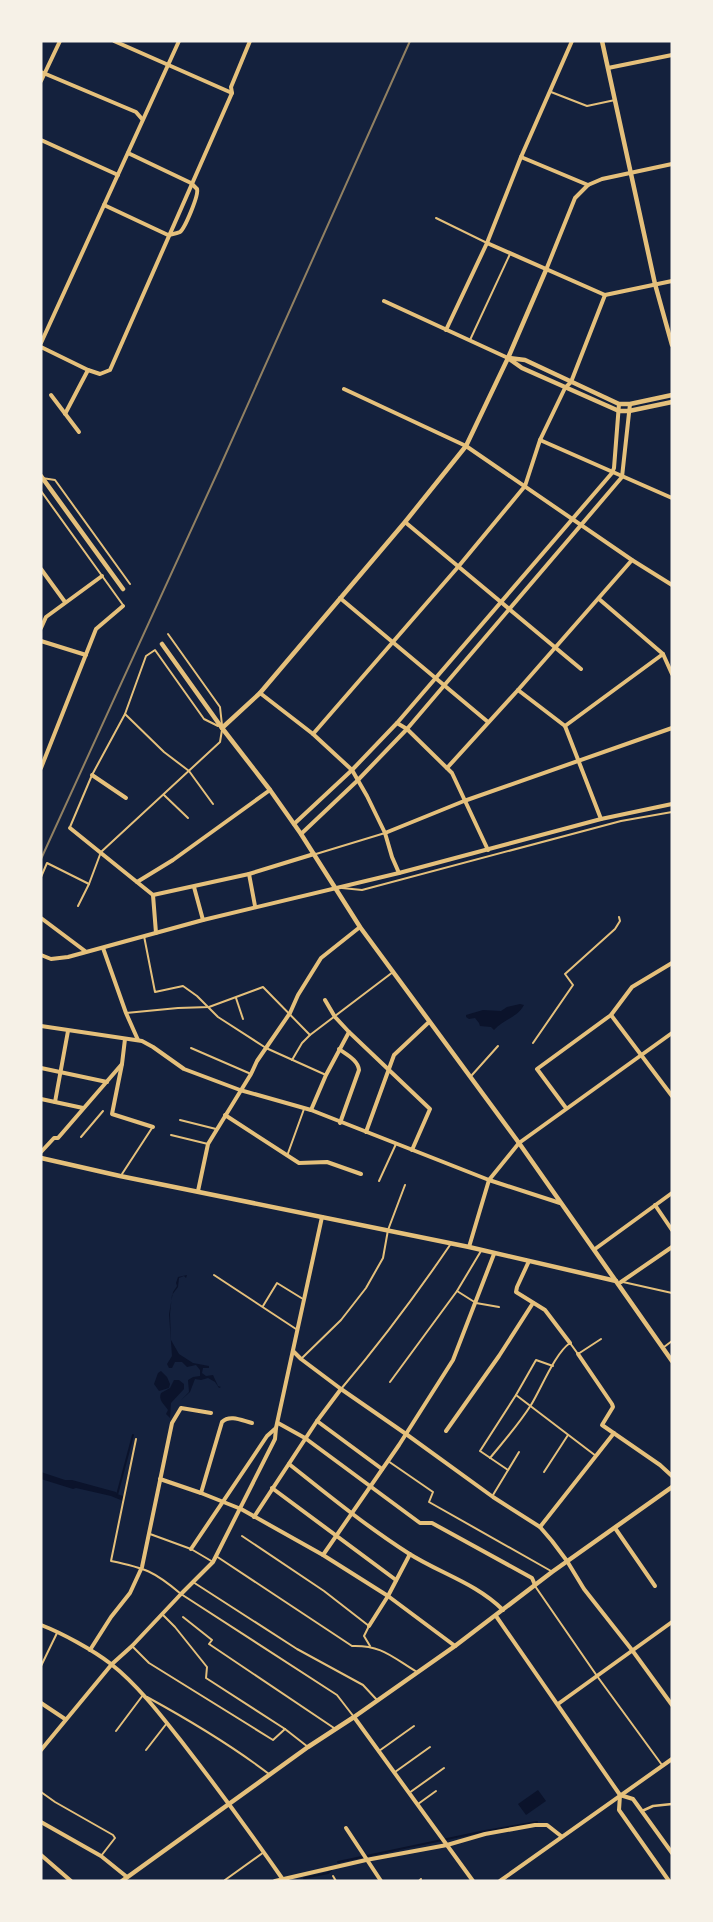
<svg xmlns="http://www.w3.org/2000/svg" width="713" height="1922" font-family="'Archivo Narrow',sans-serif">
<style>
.water{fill:#0b132b}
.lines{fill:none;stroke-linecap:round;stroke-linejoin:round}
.stream{stroke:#0b132b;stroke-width:2}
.service{stroke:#e5c07b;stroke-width:2}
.pedestrian{stroke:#e5c07b;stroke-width:2.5}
.minor{stroke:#e5c07b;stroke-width:4}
.tertiary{stroke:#e5c07b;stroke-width:4.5}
.rail{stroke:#918062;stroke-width:2}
</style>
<rect width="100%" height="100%" fill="#14213d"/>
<!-- water -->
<g class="water">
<path d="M520 1004 524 1005C518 1017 503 1020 494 1030L491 1027 480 1026 479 1023 475 1018 469 1019 466 1017V1015L483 1010 501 1011 507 1007Z"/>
<path d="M187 1275 186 1278 184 1276 179 1278 178 1287 172 1295 170 1314 171 1340 179 1354 193 1363 209 1366V1368H203L202 1373 206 1376 213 1375 218 1386 221 1387 219 1388 215 1382 208 1378 201 1380 195 1379 190 1392 181 1400 189 1392 188 1380 193 1377 200 1376V1370L196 1365 187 1367 182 1362H175L172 1368H169L167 1364 172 1356 169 1314 173 1292 177 1286 176 1283 178 1277Z"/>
<path d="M161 1371 167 1377 170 1384 169 1388 159 1391 154 1384 158 1373Z"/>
<path d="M174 1380H179L184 1384V1389L171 1403 170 1418 166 1414 168 1410C164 1404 158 1400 161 1393L170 1388Z"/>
<path d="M41 1472 65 1480H72L116 1492 117 1494 123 1496V1501L111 1496 76 1488 73 1489 41 1479Z"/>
<path d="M538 1790 546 1801 526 1815 518 1804Z"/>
</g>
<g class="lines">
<!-- stream -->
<g class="stream">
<path d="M117 1495 133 1435"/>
<path d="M338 1862 485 1831 537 1822"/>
<path d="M304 1878 328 1873 331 1870"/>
</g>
<!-- service -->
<g class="service">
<path d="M551 92 587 106 615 100"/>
<path d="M436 218 487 243"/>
<path d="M470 340 510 254"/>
<path d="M41 485 42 478 55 480 130 584"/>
<path d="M41 491 123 605"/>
<path d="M168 634 220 707 222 725"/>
<path d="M125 714 164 752 189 771 213 804"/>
<path d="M164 795 188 818"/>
<path d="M70 827 92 775 125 714 146 656 155 650 204 719 218 726"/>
<path d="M316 854 385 833"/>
<path d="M41 877 47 863 89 884"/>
<path d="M342 888 362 890 621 821 672 812"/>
<path d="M78 906 89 884 101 852 220 742 222 730"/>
<path d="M144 936 155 992 183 986 197 996 218 1017 266 1048 326 1075"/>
<path d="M236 998 243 1019"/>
<path d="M126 1013 178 1008 209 1007 263 987 310 1035"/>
<path d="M533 1043 573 985 565 974 615 929 620 921 619 917"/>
<path d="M191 1048 251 1074"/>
<path d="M292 1060 302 1043 310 1035 393 972"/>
<path d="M472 1075 498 1046"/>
<path d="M180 1120 216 1129"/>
<path d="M171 1135 208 1144"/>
<path d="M81 1137 103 1111"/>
<path d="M287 1156 304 1109"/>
<path d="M122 1174 152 1128"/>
<path d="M379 1181 396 1144"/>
<path d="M214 1275 296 1329"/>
<path d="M623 1282 672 1293"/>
<path d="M457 1291 476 1303 499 1307"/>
<path d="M263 1306 277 1283 303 1299"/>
<path d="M664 1347 672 1341"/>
<path d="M301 1359 341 1320 366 1288 383 1258 388 1230 405 1185"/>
<path d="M553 1366 536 1360 516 1395 596 1456"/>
<path d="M390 1382 457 1291 481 1251"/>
<path d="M341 1389C380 1343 416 1295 450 1245"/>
<path d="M136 1439 111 1561C145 1568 154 1571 181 1594L337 1695 354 1717"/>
<path d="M490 1458C504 1441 519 1424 531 1405 541 1389 555 1353 570 1343L578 1354 601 1339"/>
<path d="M388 1461 433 1492 429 1502 551 1571"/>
<path d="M508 1470 480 1451 516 1395"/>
<path d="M544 1472 568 1435"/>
<path d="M493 1495 519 1452"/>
<path d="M150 1534 191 1549 213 1562"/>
<path d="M242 1536 324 1591 369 1626 364 1636 370 1646"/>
<path d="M216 1556 352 1646C382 1645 392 1657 417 1672"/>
<path d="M193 1582 297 1649 363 1685 377 1700"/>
<path d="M535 1586 597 1676 662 1765"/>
<path d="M162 1614 175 1627 207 1667 206 1678 285 1729 308 1747"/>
<path d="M183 1617 212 1640 209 1644 334 1728"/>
<path d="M132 1646 149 1663 273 1740 285 1729"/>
<path d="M41 1666 57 1633"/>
<path d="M147 1697C189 1720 231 1745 269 1774"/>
<path d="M116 1731 143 1695"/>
<path d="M146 1750 167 1723"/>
<path d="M379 1751 414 1726"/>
<path d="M395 1772 430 1747"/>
<path d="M41 1792 55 1802 113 1835 115 1838 101 1856"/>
<path d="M409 1793 444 1768"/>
<path d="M418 1804 436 1791"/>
<path d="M333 1876 336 1881"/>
<path d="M225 1880 264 1852"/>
<path d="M419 1881 421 1879"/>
</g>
<!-- pedestrian -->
<path class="pedestrian" d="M642 1811 653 1806 672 1804"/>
<!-- minor -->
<g class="minor">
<path d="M114 41 232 93"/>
<path d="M608 68 672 55"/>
<path d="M41 72 136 112 142 119"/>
<path d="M41 81 60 41"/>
<path d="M41 140 118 175"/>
<path d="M521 157 588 185"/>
<path d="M104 205 168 235C172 234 176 234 180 232 185 228 199 195 197 189 196 188 192 184 191 183L128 153"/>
<path d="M487 243 605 295 672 281"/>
<path d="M546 270 575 198 588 185 602 179 672 164"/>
<path d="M384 301 508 358"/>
<path d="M446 330 487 243 521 157 572 41"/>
<path d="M41 343 179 41"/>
<path d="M41 347 88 370 100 374 110 370 232 93 231 87 250 41"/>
<path d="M344 389 466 446 632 560 672 585"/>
<path d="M51 395 79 432"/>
<path d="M65 414 88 370"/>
<path d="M540 440 672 498"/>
<path d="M405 522 581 669"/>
<path d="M41 569 65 602"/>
<path d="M340 598 488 722"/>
<path d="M599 599 663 654 672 674"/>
<path d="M41 628 46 617 102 576"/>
<path d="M41 641 86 655"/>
<path d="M518 690 565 726 601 819"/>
<path d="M260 693 313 734 352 770 367 796 385 833 392 857 399 873"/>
<path d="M397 723 407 729 452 773 488 850"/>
<path d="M565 726 663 654"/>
<path d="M313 734 458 567 525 486 540 440 565 388 571 382 605 295"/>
<path d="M41 768 96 629 123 606"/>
<path d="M447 768 518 690 632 560"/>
<path d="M92 775 126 798"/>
<path d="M294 824 352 770 397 723 612 473 614 468 619 404"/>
<path d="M70 828 153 895 156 933"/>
<path d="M385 833 464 801 672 728"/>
<path d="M301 834 357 781 407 729 622 477 630 404"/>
<path d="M249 874 255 906"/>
<path d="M137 882 173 860 270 790"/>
<path d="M194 887 203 920"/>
<path d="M153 895 249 874 314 854"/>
<path d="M41 918 85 951"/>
<path d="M103 948 126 1013 138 1040"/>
<path d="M41 955 51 959 68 957 203 920 399 873 601 819 672 804"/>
<path d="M325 1000 335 1017 349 1032 430 1109 412 1150"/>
<path d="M611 1015 672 1096"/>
<path d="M41 1026 142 1041 153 1047 184 1069 240 1090 311 1110 489 1180 560 1203"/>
<path d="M125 1039 122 1064 112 1114 153 1127"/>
<path d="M339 1049C347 1055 358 1060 359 1070L340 1123"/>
<path d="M41 1068 107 1082"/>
<path d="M41 1099 83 1108"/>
<path d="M55 1102 68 1031"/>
<path d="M566 1108 537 1069 611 1015 632 987 672 963"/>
<path d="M311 1110 326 1075 349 1032"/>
<path d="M225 1115 299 1163 327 1162 361 1174"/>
<path d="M366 1132 394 1055 429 1022"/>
<path d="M41 1152 54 1138H58L122 1064"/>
<path d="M198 1191 208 1144 251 1074 257 1061 290 1013 298 995 321 958 360 927"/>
<path d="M655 1205 672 1230"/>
<path d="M469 1247 489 1180 519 1143 672 1033"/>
<path d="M595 1249 672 1193"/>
<path d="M529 1261 517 1287 516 1292 545 1310 570 1343"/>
<path d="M621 1282 672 1247"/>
<path d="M293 1351 301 1359 341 1389 406 1434 493 1497 540 1527 552 1541 567 1561 584 1589 632 1650 672 1705"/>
<path d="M578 1354 612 1404 613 1407 602 1425 660 1465 672 1476"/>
<path d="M317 1421 382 1469"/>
<path d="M278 1423 305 1438 420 1523H432L532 1578 535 1585"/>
<path d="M446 1431 499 1356 533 1303"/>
<path d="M289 1464C328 1495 366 1526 408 1553 439 1573 476 1583 503 1610"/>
<path d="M160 1479 201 1493 241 1509 323 1555 388 1596 455 1646"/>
<path d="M272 1488 396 1580"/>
<path d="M201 1493 222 1422C230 1414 243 1421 252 1423"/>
<path d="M254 1517 317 1421 341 1389"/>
<path d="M540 1527 614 1433"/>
<path d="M615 1528 655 1586"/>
<path d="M191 1549 251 1460 267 1436 276 1428"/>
<path d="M323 1555 399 1445 453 1360 494 1254"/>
<path d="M496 1616 620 1795"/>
<path d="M41 1625C62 1633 93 1650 111 1664 139 1686 163 1718 185 1746 219 1790 252 1835 284 1881"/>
<path d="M369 1626 388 1596 410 1554"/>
<path d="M90 1650 111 1617 130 1593 142 1567 172 1423 181 1408 211 1413"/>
<path d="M41 1703 65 1719"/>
<path d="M558 1704 672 1622"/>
<path d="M354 1717 473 1881"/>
<path d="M41 1750 112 1664 132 1646 181 1594 213 1562 275 1439 276 1428 322 1217"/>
<path d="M41 1822 101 1856 127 1877"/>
<path d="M346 1828 381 1881"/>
<path d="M41 1855 71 1881"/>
<path d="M275 1881 366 1860 447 1845 485 1834 535 1825H547L561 1836"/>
<path d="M500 1881 672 1759"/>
<path d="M669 1881 619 1810 620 1795 633 1799 672 1853"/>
</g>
<!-- tertiary -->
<g class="tertiary">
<path d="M602 41 655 284 672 345"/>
<path d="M508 358 522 368 619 411H629L672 402"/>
<path d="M509 358 525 360 619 404H630L672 395"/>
<path d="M41 476 123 589"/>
<path d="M162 644 222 728 270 790 301 834 360 927 519 1143 672 1361"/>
<path d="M222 728 260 693 405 522 466 446 508 358 546 270"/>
<path d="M41 1158 120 1176 469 1247 616 1281"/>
<path d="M122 1881 308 1747 354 1717 455 1646 552 1572 672 1487"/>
</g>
<!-- rail -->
<path class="rail" d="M41 859 219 469 410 41"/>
</g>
<!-- border -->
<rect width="713" height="1922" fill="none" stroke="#f6f1e7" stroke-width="85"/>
</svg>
